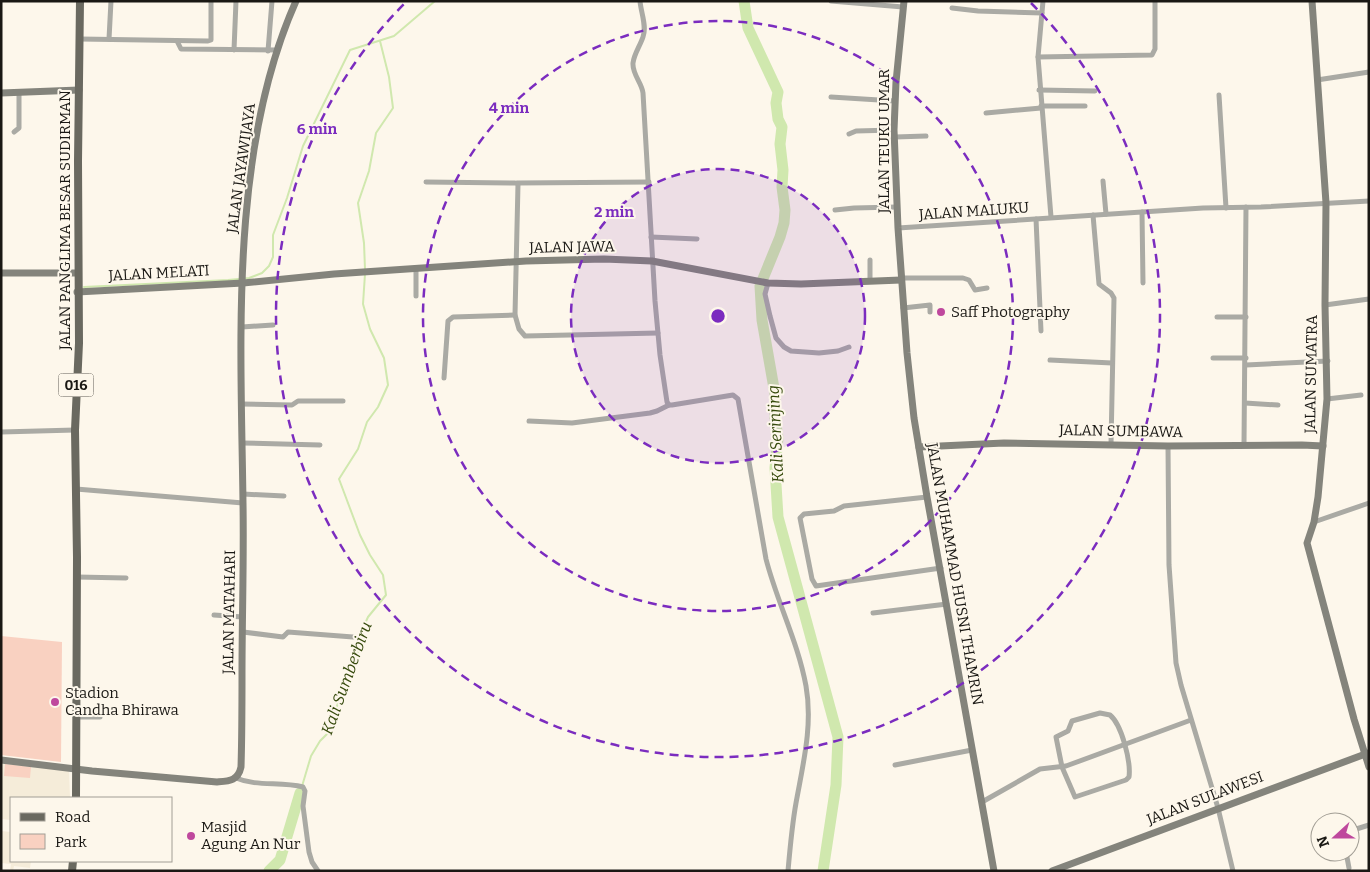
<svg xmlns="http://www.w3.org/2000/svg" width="1370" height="872" font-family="Bitter,serif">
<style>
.built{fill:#f5ecd9}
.green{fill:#f9d1c1}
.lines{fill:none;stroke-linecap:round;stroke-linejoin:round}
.stream{stroke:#d0e8ae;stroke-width:2}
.river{stroke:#d0e8ae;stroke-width:11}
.street{stroke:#aaaaa4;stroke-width:5}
.secondary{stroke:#84847c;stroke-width:7}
.primary{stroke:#6a6960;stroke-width:8}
.ring{fill:none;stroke:#7b2cbf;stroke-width:2.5;stroke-dasharray:9 6}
.poi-dot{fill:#bf489d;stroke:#fdf7eb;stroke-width:2}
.labels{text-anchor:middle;stroke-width:4;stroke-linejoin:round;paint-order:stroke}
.shield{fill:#fdf7eb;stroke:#5e5b54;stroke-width:1}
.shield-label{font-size:14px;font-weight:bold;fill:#1a1814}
.street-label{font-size:15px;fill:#1a1814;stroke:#fdf7eb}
.poi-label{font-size:15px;fill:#1a1814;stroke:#fdf7eb;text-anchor:start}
.water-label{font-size:16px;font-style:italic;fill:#364a0c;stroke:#fdf7eb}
.centre{fill:#7b2cbf;stroke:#fdf7eb;stroke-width:2.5}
.ring-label{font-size:15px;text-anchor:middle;font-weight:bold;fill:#7b2cbf;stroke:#fdf7eb;stroke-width:4;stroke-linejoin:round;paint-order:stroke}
</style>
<rect width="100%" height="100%" fill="#fdf7eb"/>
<!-- built -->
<g class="built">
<path d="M1 762 69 769 70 798H11V818L3 817 11 818V820L1 819Z"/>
<path d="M1 831 11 832V861H31L30 868 14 866 13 871H10L11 864 1 863Z"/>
</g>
<!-- green -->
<g class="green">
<path d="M1 636 62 642 61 762 1 755Z"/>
<path d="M5 764 31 767 30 778 4 776Z"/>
</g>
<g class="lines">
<!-- stream -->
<g class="stream">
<path d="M365 269 364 243 358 203 369 171 376 133 393 108 389 77 380 41"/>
<path d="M84 287 228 280 249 278 262 273 269 266 273 257V235L287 198 303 146 350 50 394 36 435 1"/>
<path d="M300 793 311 756 320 741 329 732 350 664 358 652 359 637 368 617 386 595 383 575 370 555 360 535 339 479 358 449 367 422 378 407 388 385 384 358 370 329 363 304 365 274"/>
</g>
<!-- river -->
<g class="river">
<path d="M744 1 748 28 778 92 776 103 778 119 782 127 780 144 783 170 782 187 785 210 784 223 780 237 760 286 762 320 775 394V418L778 438 775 468 778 517 838 737 836 785 823 871"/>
<path d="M269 871 280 860 300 793"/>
</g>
<!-- street -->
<g class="street">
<path d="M640 1C641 13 647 26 643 37 640 46 634 54 633 63 632 74 642 83 643 93L655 301 660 355 667 402 669 405H672L733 395 738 399 766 559C777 602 798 642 806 686 813 725 803 764 796 803 792 825 790 848 788 871"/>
<path d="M831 1 903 7"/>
<path d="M1043 1 1038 57 1051 217"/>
<path d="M952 8 978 11 1042 13"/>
<path d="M80 39 208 41 211 40V1"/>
<path d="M109 39 111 1"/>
<path d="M177 41 181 49 276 50"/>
<path d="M234 50 236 1"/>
<path d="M268 51 272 1"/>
<path d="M1038 57 1152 55 1155 49V1"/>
<path d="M1317 80 1369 72"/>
<path d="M1039 90 1095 91"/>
<path d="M1219 95 1226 208"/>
<path d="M831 97 895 101"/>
<path d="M1041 106H1085"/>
<path d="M986 113 1041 108"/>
<path d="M14 132 19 128V92"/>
<path d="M849 134 856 131 894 130"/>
<path d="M895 137 926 136"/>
<path d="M1103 181 1106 214"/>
<path d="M426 182 515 183 518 184 515 315 519 329 525 336 658 333"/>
<path d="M517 183 649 182"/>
<path d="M835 210 854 208 897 207"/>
<path d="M1142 212 1143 283"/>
<path d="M1093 215 1099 284 1111 293 1114 298 1111 444"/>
<path d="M1036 219 1041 331"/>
<path d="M898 228 1203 208 1261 207 1369 201"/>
<path d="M651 237 697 239"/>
<path d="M870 260V281"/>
<path d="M416 268V296"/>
<path d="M901 278H963L969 280 975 290 987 288"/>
<path d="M768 283 765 294 770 316 776 338 784 347 791 351 819 353 838 351 849 347"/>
<path d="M1325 305 1369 299"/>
<path d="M903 308 930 305V312"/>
<path d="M1217 317H1246"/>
<path d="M242 327 273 325"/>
<path d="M1213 358H1246"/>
<path d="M1050 360 1112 363"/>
<path d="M1246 365 1328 361"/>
<path d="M444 378 448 321 453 317 515 315"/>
<path d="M1327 399 1361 395"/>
<path d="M1245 403 1278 405"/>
<path d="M241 404 292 405 298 401H343"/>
<path d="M529 421 572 423 650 413 657 411 669 405"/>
<path d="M1 432 75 430"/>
<path d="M242 443 320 445"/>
<path d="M1244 445 1246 207"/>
<path d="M1168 446 1169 565 1176 663 1181 685 1218 808 1233 871"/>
<path d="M76 489 243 503"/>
<path d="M243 494 284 496"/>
<path d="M927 497 844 506 834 511 804 514 800 518 812 579 816 586 941 568"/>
<path d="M1314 522 1369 503"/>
<path d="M77 577 126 578"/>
<path d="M873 613 947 604"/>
<path d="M214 615 243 617"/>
<path d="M243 632 283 637 288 632 353 637"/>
<path d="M1100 713 1110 715C1122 725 1131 762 1129 777L1126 780 1075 797 1062 767 1056 737 1068 731 1072 721Z"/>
<path d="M76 717H100"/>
<path d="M895 765 972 750"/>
<path d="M236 778C257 787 281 781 303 787L305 791 303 806 309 852 312 862 318 871"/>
<path d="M982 802 1040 769 1066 766 1191 720"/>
<path d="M1350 831 1369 825"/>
<path d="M1346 852 1349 868"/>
</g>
<!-- secondary -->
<g class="secondary">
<path d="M904 1 896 82 894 130 898 228 907 353 914 418 927 497 994 871"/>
<path d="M1312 1 1326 203 1325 305 1327 399 1318 497 1314 522 1307 543 1354 719 1369 767"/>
<path d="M1 93 79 90"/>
<path d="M1 273H78"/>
<path d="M77 292 243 283 334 274 526 261 604 259 652 261 768 283 801 284 901 280"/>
<path d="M919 447 1004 443 1168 446 1302 445 1323 446"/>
<path d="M1 760 92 771 217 782C229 781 238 781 241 767 242 736 242 705 242 674 242 617 244 560 243 503 241 342 229 151 296 1"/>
<path d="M1052 871 1368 753"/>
</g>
<!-- primary -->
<g class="primary">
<path d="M76 798 77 557 75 430 79 343 78 161 80 1"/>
<path d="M72 871 73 861"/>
</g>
</g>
<!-- distance rings -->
<circle cx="718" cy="316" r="147" fill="#7b2cbf" fill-opacity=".12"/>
<g class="ring">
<circle cx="718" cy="316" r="147"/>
<circle cx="718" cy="316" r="295"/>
<path d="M1031 3A442 442 0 1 1 405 3"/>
</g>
<!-- markers -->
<g class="poi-dot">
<circle cx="941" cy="312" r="5"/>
<circle cx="55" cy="702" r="5"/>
<circle cx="191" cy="836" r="5"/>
</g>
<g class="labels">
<!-- shield labels -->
<rect class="shield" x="58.5" y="373.5" width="35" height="23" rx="4"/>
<g class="shield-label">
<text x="76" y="390">016</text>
</g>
<!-- street labels -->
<g class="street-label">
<text transform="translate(884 141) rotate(-90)" y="5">JALAN TEUKU UMAR</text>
<text transform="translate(241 168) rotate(-82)" y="5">JALAN JAYAWIJAYA</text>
<text transform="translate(974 211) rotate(-4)" y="5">JALAN MALUKU</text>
<text transform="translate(65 220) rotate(-90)" y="5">JALAN PANGLIMA BESAR SUDIRMAN</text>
<text transform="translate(572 247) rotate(-1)" y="5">JALAN JAWA</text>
<text transform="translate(159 273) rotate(-3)" y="5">JALAN MELATI</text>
<text transform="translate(1311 374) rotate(-89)" y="5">JALAN SUMATRA</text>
<text transform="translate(1121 431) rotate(1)" y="5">JALAN SUMBAWA</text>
<text transform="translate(955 574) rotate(80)" y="5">JALAN MUHAMMAD HUSNI THAMRIN</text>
<text transform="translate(229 612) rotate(-89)" y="5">JALAN MATAHARI</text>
<text transform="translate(1205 798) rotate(-21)" y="5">JALAN SULAWESI</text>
</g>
<!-- poi labels -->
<g class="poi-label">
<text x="951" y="317">Saff Photography</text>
<text x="65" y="698">Stadion<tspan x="65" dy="17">Candha Bhirawa</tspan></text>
<text x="201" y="832">Masjid<tspan x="201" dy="17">Agung An Nur</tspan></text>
</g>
<!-- water labels -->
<g class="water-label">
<text transform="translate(775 434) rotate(-93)" y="6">Kali Serinjing</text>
<text transform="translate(346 678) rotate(-70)" y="6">Kali Sumberbiru</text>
</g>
</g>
<circle cx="718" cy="316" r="8" class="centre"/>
<g class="ring-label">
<text x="509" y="113">4 min</text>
<text x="317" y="134">6 min</text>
<text x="614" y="217">2 min</text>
</g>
<!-- border -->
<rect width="1370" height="872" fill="none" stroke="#1a1814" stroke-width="5"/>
<!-- legend -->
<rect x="10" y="797" width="162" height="65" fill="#fdf7eb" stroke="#a29e95"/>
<rect x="20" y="813" width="25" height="8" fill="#6a6960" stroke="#a29e95"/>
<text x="55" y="822" font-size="15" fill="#1a1814">Road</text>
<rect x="20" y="834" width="25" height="15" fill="#f9d1c1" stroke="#a29e95"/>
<text x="55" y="847" font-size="15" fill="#1a1814">Park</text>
<!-- north arrow -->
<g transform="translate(1335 837) rotate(249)"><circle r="24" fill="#fdf7eb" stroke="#a29e95"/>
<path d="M0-4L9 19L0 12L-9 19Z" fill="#bf489d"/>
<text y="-8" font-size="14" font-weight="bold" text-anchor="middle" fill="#1a1814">N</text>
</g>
</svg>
